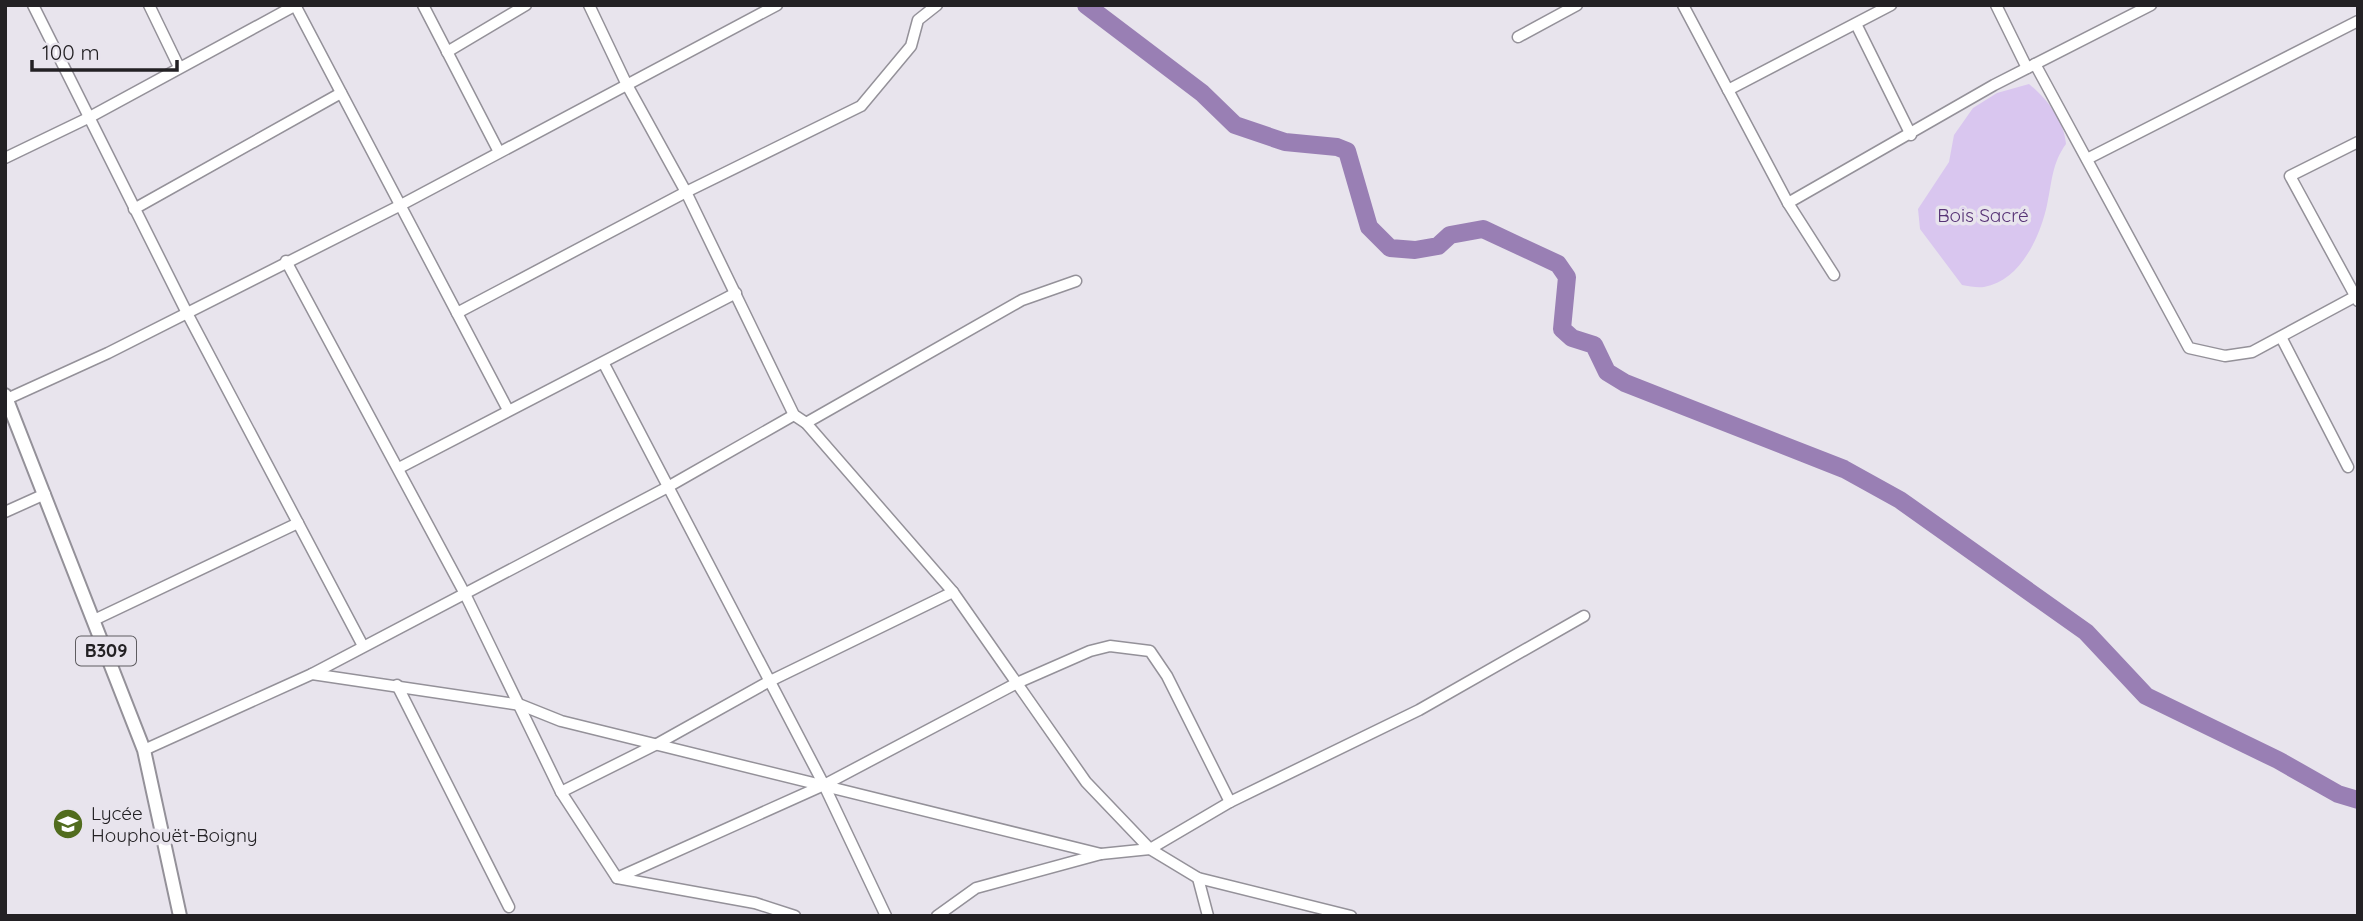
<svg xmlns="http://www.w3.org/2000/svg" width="2363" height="921" font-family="Quicksand,sans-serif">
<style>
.green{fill:#d9c6ef}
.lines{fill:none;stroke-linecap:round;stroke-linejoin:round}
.river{stroke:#997fb4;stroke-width:18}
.minor-casing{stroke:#949199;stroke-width:13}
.major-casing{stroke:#949199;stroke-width:16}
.minor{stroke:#fff;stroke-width:10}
.major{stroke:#fff;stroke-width:12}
.labels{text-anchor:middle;stroke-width:7;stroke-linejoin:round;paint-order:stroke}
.shield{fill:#e8e4ed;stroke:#5e5c60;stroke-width:2}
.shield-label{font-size:18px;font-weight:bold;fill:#232124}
.park-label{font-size:19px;fill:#573376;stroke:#e8e4ed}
.poi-label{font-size:19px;fill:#232124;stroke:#e8e4ed;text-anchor:start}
</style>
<rect width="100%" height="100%" fill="#e8e4ed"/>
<!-- green -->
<path class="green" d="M2029 84C2047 99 2064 120 2066 144 2052 163 2052 182 2047 205 2040 237 2020 281 1984 287 1977 288 1969 286 1962 285L1920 229 1918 209 1949 162 1954 135 1973 108 1997 93Z"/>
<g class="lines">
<!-- river -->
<path class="river" d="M1086 5 1202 93 1235 125 1285 142 1337 147 1347 151 1369 227 1390 248 1415 250 1438 246 1450 235 1483 229 1558 264 1567 277 1562 329 1572 338 1594 345 1607 372 1625 383 1844 469 1900 500 2086 632 2146 696 2278 760 2338 794 2358 800"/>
<!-- minor casing -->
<g class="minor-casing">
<g id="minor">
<path d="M33 5 187 313 363 646"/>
<path d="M149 5 179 67"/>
<path d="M295 5 508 410"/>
<path d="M423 5 499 152"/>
<path d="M589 5 627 85 686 192 794 415 806 423 953 592 1086 782 1150 849 1198 878 1351 916"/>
<path d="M1683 5 1788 203 1834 275"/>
<path d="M1996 5 2027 68"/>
<path d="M1856 24 1911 135"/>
<path d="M1518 37 1577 5"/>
<path d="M447 52 526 5"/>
<path d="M2035 64 2189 348 2225 356 2252 352 2358 295"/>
<path d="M1728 90 1891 5"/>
<path d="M2358 142 2290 176 2358 301"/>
<path d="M5 158 88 118 296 5"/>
<path d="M2087 159 2358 21"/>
<path d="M1788 203 1994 85 2151 5"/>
<path d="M134 209 341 93"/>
<path d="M286 261 465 594 561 792 617 878 755 903 795 916"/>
<path d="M457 313 686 192 861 106 911 46 918 20 937 5"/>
<path d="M2281 337 2348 467"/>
<path d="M604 364 824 785 886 916"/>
<path d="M7 399 108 353 399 206 777 5"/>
<path d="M806 423 1022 300 1076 281"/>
<path d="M399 468 736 293"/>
<path d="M5 512 45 494"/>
<path d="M94 620 298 523"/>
<path d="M312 674 521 705 561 721 1101 854"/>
<path d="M397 685 509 907"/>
<path d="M144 750 312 674 666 488 794 415"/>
<path d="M561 792 657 744 768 682 953 592"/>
<path d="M617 878 824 785 1017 683 1090 651 1110 646 1150 651 1167 676 1230 802"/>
<path d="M1198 878 1208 916"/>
<path d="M937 916 976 888 1101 854 1150 849 1230 802 1419 710 1584 616"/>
</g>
</g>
<!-- major casing -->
<g class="major-casing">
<path id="major" d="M5 395 144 750 180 916"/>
</g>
<!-- minor -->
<use href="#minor" class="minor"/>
<!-- major -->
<use href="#major" class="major"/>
</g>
<!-- icons -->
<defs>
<g id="school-disc" transform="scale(1.575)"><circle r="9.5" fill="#516c1e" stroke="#e8e4ed"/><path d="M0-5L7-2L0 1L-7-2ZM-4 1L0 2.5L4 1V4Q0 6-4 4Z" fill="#fff"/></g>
</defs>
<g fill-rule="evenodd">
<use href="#school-disc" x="68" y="824"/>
</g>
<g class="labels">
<!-- shield labels -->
<rect class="shield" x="76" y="636.5" width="60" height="29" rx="5"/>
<g class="shield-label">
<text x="106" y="657">B309</text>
</g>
<!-- park labels -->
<g class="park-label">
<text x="1983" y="222">Bois Sacré</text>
</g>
<!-- poi labels -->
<g class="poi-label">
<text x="91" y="820">Lycée<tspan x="91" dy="22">Houphouët-Boigny</tspan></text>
</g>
</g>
<!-- border -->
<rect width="2363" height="921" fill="none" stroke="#232124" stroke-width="14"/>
<!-- scale -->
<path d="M32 60v10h145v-10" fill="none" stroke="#232124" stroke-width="3.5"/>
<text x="42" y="60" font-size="21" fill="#232124" stroke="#e8e4ed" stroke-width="5" paint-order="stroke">100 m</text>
</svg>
